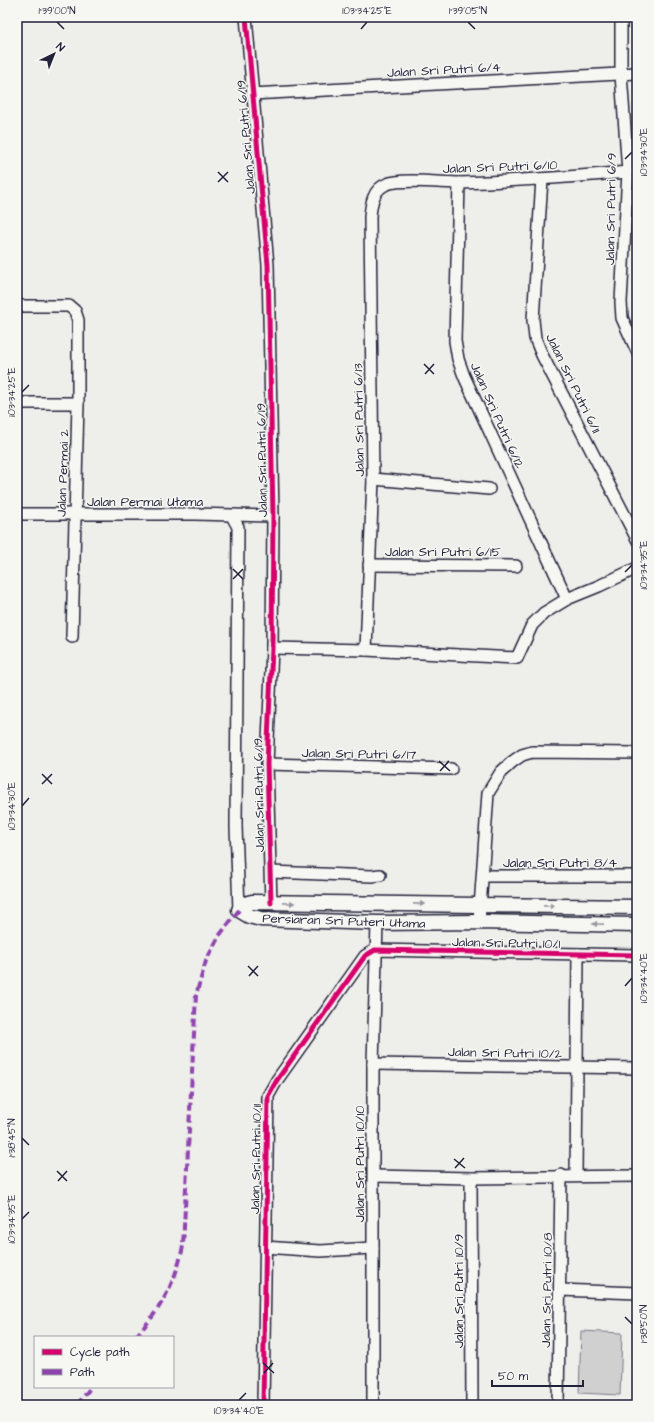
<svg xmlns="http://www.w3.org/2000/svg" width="654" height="1422" font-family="'Architects Daughter',sans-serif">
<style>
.green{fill:#d0d0d1;stroke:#797986}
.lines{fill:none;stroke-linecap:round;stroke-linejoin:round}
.minor-casing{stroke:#22223b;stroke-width:14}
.tertiary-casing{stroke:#22223b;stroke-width:17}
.minor{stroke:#f6f6f2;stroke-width:11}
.tertiary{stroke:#f6f6f2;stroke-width:14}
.quiet{stroke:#8e44ad;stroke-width:4;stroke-dasharray:8 4;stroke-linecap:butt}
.cycleway-casing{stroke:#f6f6f2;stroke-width:8}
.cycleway{stroke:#d6006c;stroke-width:5}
.oneway{fill:#9797a0}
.ticks{fill:none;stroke:#22223b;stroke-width:1.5}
.labels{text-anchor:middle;stroke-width:3;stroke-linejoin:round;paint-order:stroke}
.street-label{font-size:13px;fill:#22223b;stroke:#f6f6f2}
.neatline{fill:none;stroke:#22223b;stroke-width:1.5}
.ticks-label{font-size:10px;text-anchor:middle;fill:#22223b}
</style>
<rect width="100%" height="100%" fill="#eeeeeb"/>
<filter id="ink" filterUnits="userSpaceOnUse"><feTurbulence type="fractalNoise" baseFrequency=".025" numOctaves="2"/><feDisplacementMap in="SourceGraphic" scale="8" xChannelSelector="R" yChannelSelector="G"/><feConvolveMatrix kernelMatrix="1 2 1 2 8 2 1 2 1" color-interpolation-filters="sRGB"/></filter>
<g filter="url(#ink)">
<!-- green -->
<path class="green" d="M581 1331 622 1333 620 1395 579 1393Z"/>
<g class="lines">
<!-- minor casing -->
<g class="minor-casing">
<g id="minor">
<path d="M246 17 268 265 273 516 272 648 267 764 271 903"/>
<path d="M621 17V74L628 172 621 302 622 318 637 351"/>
<path d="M252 94 637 73"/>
<path d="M542 179 533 320 535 338 542 355 637 539"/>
<path d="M459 183 455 341 458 359 464 376 567 599"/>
<path d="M17 306H69L75 311 78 320V403L72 637"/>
<path d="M17 403H78"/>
<path d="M373 479 489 489"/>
<path d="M17 514H195L273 516"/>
<path d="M232 516 238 527 236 826 239 910"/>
<path d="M369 565 516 566"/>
<path d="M272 648 366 650 517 658 532 625 544 613 567 599 599 586 637 568"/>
<path d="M366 650 373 479 370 217C371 204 373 189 387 184 401 178 443 183 460 183 516 181 572 177 628 172"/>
<path d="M267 764 451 769"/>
<path d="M271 872 372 876 380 875"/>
<path d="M483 876H637"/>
<path d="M479 922 488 793 501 772 512 762 522 755 532 752 637 753"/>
<path d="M373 1064 637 1068"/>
<path d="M374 1176 471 1178 637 1176"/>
<path d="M576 1176 578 954"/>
<path d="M471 1178 472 1405"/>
<path d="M265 1247 320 1251 373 1248"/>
<path d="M560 1290 637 1293"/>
<path d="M263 1405 268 1096 277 1080 365 956 375 950 637 955"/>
<path d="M373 1405V1064L377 923"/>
<path d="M558 1405 561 1175"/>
</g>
</g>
<!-- tertiary casing -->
<g class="tertiary-casing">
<path id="tertiary" d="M637 907 252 902 245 904 239 910 249 916 261 919 377 923 479 922 637 925"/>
</g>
<!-- minor -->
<use href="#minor" class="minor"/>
<!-- tertiary -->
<use href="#tertiary" class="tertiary"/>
<!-- quiet -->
<g class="quiet">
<path d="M135 1337C160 1311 176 1282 183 1246L196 995 206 961 219 936 239 910"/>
<path d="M77 1405 91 1387"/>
</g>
<!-- cycleway casing -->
<g class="cycleway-casing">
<g id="cycleway">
<path d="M246 17 268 265 273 516 272 648 267 764 271 903"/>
<path d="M263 1405 268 1096 277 1080 365 956 375 950 637 955"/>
</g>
</g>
<!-- cycleway -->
<use href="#cycleway" class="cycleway"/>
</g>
<!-- one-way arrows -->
<defs><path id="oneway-solid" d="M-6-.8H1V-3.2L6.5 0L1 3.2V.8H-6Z"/></defs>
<g class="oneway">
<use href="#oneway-solid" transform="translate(289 903) rotate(1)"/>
<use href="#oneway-solid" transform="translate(419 904) rotate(1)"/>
<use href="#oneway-solid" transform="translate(549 906) rotate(1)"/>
<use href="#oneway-solid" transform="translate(598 924) rotate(-179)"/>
</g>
</g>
<!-- ticks -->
<path class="ticks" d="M57 22 64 29M468 22 475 29M361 29 367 22M625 159 632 152M218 172 228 182M218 182 228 172M424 364 434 374M425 374 434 364M22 392 29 385M233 569 243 579M625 572 632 565M233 579 243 569M439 761 450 771M440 771 449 761M42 774 52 784M42 784 52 774M22 806 29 798M248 966 258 976M249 976 258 966M625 986 632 978M22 1138 29 1145M454 1159 465 1168M455 1168 464 1158M57 1171 67 1181M58 1181 67 1171M22 1219 29 1212M625 1317 632 1324M263 1363 274 1373M264 1373 273 1363M239 1400 246 1393"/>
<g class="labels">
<!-- street labels -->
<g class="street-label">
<text transform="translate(444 69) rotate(-3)" y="5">Jalan Sri Putri 6/4</text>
<text transform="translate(245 137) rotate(-95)" y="5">Jalan Sri Putri 6/19</text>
<text transform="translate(500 166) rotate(-2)" y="5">Jalan Sri Putri 6/10</text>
<text transform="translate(610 209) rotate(-89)" y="5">Jalan Sri Putri 6/9</text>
<text transform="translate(574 383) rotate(64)" y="5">Jalan Sri Putri 6/11</text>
<text transform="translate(498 415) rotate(66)" y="5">Jalan Sri Putri 6/12</text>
<text transform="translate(358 420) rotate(-91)" y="5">Jalan Sri Putri 6/13</text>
<text transform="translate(261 460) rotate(-91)" y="5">Jalan Sri Putri 6/19</text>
<text transform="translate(62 473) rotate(-88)" y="5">Jalan Permai 2</text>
<text x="145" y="506">Jalan Permai Utama</text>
<text x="443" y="556">Jalan Sri Putri 6/15</text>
<text transform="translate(359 753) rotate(1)" y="5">Jalan Sri Putri 6/17</text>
<text transform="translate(258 795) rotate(-91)" y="5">Jalan Sri Putri 6/19</text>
<text x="560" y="867">Jalan Sri Putri 8/4</text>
<text transform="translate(344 920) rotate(2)" y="5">Persiaran Sri Puteri Utama</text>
<text transform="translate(506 942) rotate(1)" y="5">Jalan Sri Putri 10/1</text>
<text transform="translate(505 1052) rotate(1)" y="5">Jalan Sri Putri 10/2</text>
<text transform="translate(255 1159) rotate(-89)" y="5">Jalan Sri Putri 10/11</text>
<text transform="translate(359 1164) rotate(-90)" y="5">Jalan Sri Putri 10/10</text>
<text transform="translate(546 1290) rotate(-89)" y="5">Jalan Sri Putri 10/8</text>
<text transform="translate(458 1291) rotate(-90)" y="5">Jalan Sri Putri 10/9</text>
</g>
</g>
<!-- margin -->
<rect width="654" height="1422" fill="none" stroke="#f6f6f2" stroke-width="44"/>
<!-- legend -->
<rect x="34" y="1336" width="140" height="52" fill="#f6f6f2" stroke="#a1a1a9"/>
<rect x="42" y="1349" width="20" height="6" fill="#d6006c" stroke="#a1a1a9"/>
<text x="70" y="1356" font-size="12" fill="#22223b">Cycle path</text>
<rect x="42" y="1369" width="20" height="6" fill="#8e44ad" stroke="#a1a1a9"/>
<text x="70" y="1376" font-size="12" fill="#22223b">Path</text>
<!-- north arrow -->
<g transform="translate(54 54) rotate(43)" stroke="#f6f6f2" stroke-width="3" paint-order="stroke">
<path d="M0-3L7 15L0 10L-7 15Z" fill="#22223b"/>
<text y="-6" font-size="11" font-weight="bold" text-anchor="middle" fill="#22223b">N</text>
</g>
<!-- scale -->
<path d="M492 1380v6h91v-6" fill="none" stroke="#22223b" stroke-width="2"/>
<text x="498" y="1380" font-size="12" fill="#22223b" stroke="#f6f6f2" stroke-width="3" paint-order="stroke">50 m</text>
<rect x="22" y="22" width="610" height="1378" class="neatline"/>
<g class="ticks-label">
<text x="57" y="14">1°39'00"N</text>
<text x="367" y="14">103°34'25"E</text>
<text x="468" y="14">1°39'05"N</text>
<text transform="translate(643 152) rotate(-90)" y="4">103°34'30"E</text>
<text transform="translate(11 392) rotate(-90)" y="4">103°34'25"E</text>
<text transform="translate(643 565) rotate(-90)" y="4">103°34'35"E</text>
<text transform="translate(11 806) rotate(-90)" y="4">103°34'30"E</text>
<text transform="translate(643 978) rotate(-90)" y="4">103°34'40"E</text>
<text transform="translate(11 1138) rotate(-90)" y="4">1°38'45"N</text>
<text transform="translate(11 1219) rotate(-90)" y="4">103°34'35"E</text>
<text transform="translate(643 1324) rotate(-90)" y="4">1°38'50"N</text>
<text x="239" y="1414">103°34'40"E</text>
</g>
</svg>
